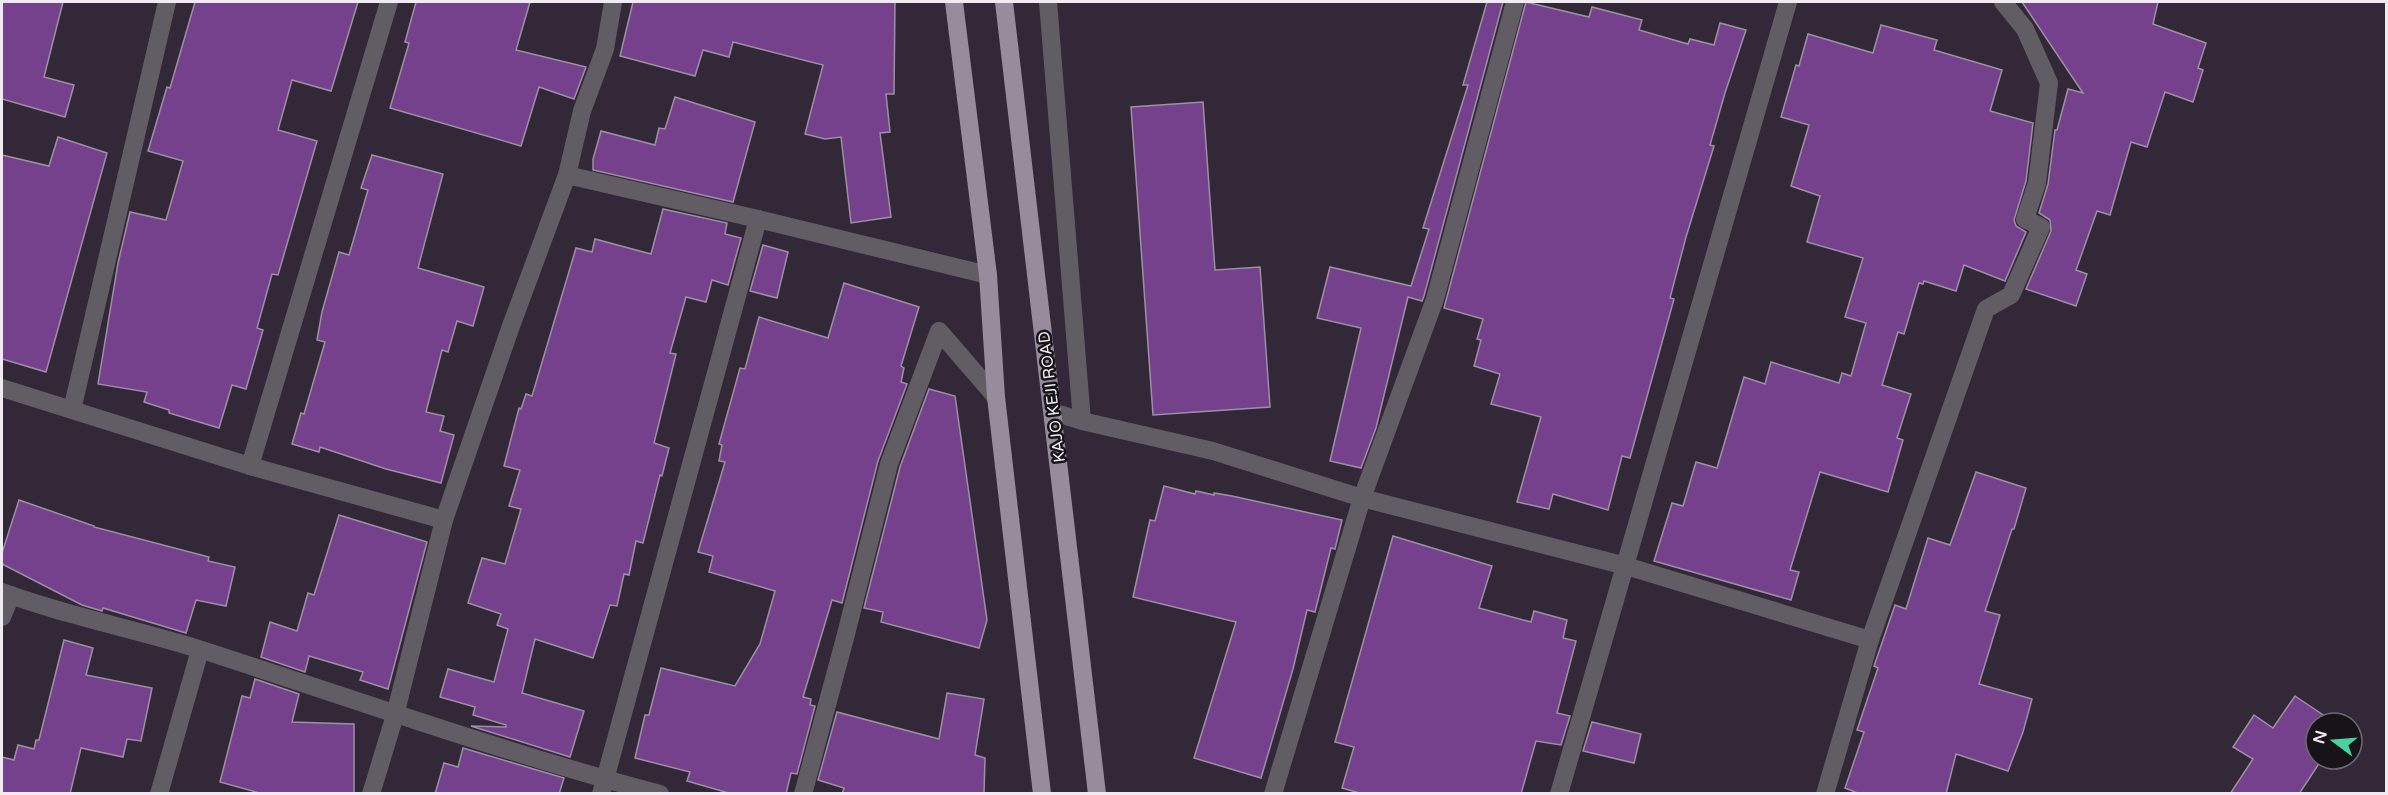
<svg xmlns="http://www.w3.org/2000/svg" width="2388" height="795" font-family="'Varela Round',sans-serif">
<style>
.building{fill:#75418d;stroke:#9c90a2;stroke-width:1.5}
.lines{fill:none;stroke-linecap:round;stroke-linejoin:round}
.minor{stroke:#625d64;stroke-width:18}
.major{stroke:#968c9b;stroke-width:18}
.labels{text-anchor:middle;stroke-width:5;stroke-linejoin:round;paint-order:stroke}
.street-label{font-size:16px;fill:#f0eaf3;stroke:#171319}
</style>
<rect width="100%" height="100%" fill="#322837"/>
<!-- building -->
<g class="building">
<path d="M2 2H63L44 77 74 85 65 117 2 99Z"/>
<path d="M195 2H358L331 91 292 80 278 130 317 141 278 275 272 274 257 328 263 330 246 389 232 385 219 428 169 413V410L144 402 147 392 98 384 118 263 130 212 166 220 183 161 148 151 167 87 170 88Z"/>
<path d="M416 2H530L516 50 586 67 574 99 539 87 521 146 390 108 409 43 405 42Z"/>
<path d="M633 2H895L894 94H886L890 132 880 133 891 217 851 223 841 137 825 139 805 134 823 65 733 42 729 57 703 50 695 76 620 56Z"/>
<path d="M1487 2H1503L1424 296 1422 301 1408 297 1376 428 1361 468 1330 461 1361 328 1317 318 1330 267 1411 286 1429 229 1423 228 1468 85H1463Z"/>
<path d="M1526 2 1589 17 1592 7 1642 20 1639 30 1688 44 1690 39 1714 45 1720 23 1746 30 1725 93 1710 145 1714 146 1686 237 1670 298 1674 299 1630 458 1622 456 1608 510 1553 494 1549 509 1517 502 1541 417 1491 404 1500 374 1474 366 1481 340 1477 339 1483 319 1444 308Z"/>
<path d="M2022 2H2158L2153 24 2206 43 2198 68 2203 70 2193 102 2165 92 2147 147 2131 142 2110 215 2097 211 2076 270 2087 274 2076 306 2026 289 2051 231 2050 220 2039 213 2048 184 2055 130H2057L2068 89 2083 93Z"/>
<path d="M1881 25 1937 40 1934 50 2002 70 1990 111 2033 123 2026 181 2014 220 2016 226 2026 232 2005 281 1964 265 1956 291 1924 281 1923 284 1919 283 1904 334 1898 332 1882 385 1911 394 1897 438 1903 440 1888 492 1820 472 1790 570 1799 572 1791 600 1654 561 1672 503 1683 506 1696 462 1717 468 1744 377 1765 384 1771 362 1839 383 1842 373 1851 376 1866 323 1845 317 1863 258 1807 242 1820 196 1791 186 1809 125 1781 117 1796 65 1799 66 1808 34 1873 53Z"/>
<path d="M675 97 755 122 733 202 593 170V159L601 131 655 145 659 128 665 129Z"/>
<path d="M1203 102 1215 270 1260 267 1270 407 1153 415 1131 107Z"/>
<path d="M58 137 107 153 46 372 2 359V155L49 166Z"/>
<path d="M372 155 443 174 418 268 484 287 473 326 457 321 448 352 442 350 426 412 444 416 440 431 454 435 441 483 386 469 320 447 319 452 292 444 301 413 304 414 325 342 317 340 322 312 339 252 349 255 368 190 361 188Z"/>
<path d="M663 209 727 223 725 234 741 238 728 285 712 280 706 302 686 297 670 353 676 354 654 443 669 448 662 476 660 475 643 543 636 541 629 575 624 574 617 606 610 605 593 658 535 639 522 693 584 711 570 757 471 726 506 727V725L473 715 475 707 440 697 448 669 494 682 508 629 497 625 501 614 468 603 482 558 505 564 521 509 509 506 520 470 504 466 519 408 521 409 526 394 532 396 576 248 592 252 595 239 651 254Z"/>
<path d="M763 245 788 252 777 298 750 291Z"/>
<path d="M844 283 919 307 901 366 904 368 901 382 907 384 878 461 842 603 832 600 803 697 811 699 810 705 815 706 797 774 791 773 786 794H732L687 781 690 772 635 758 645 715H649L661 668 735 686 760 644 775 591 709 572 713 556 698 552 725 462 719 461 722 445 719 444 740 368 745 369 759 317 828 338Z"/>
<path d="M929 389 955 396 987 620 979 648 881 622 883 612 864 608 900 467Z"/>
<path d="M1976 472 2026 488 2014 529H2012L1985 611 2000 615 1979 684 2032 699 2023 732 2008 771 1956 754 1946 794H1860L1845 788 1864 732 1857 730 1878 668 1874 666 1895 605 1906 609 1928 538 1950 545Z"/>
<path d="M1164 486 1195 494 1196 491 1214 495V493L1232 496 1342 520 1335 549 1331 548 1315 612 1307 610 1293 669 1261 778 1194 758 1236 622 1133 597 1150 520 1155 521Z"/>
<path d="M19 500 94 526V527L209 557 208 561 235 567 226 606 196 600 186 633 103 608 102 611 82 605 2 564V553Z"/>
<path d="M339 515 427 542 388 689 360 680 363 672 309 656 305 672 261 657 270 622 297 631 308 593 314 595Z"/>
<path d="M1393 536 1492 566 1479 608 1531 622 1534 611 1567 620 1563 638 1576 641 1557 713 1570 716 1561 745 1536 741 1521 794H1363L1342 788 1354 747 1335 742Z"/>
<path d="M64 640 93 648 86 675 152 688 141 741 127 739 123 757 81 748 70 794H2V757L14 760 18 745 34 749 36 740H39Z"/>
<path d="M255 679 299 694 292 722 354 724V794H263L220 782 242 696 250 698Z"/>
<path d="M947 693 984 699 975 755 985 758 984 794H842L844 788 818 780 837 712 939 739Z"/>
<path d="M2295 696 2335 723H2316V759H2322L2299 794H2230L2253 759 2233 747 2254 715 2273 728Z"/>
<path d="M1592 722 1641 734 1634 763 1583 751Z"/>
<path d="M463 748 564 778 559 794H435L444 763 458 767Z"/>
</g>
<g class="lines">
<!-- minor -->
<g class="minor">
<path d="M1048 2 1082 421"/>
<path d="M567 175 582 111 605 49 613 2"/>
<path d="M2 388 250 466 444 520 511 326 567 175 758 219 988 275"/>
<path d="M72 410 167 2"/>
<path d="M1053 412 1082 421 1213 451 1362 498 1626 566 1870 640"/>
<path d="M250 466 389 2"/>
<path d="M2 592C66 616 136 629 202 650 354 699 505 753 660 794"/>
<path d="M2 617 11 595"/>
<path d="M159 794 200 650"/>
<path d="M371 794 395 715 444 520"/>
<path d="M601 794 758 219"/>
<path d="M803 794 845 638 889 464 939 331 996 397"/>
<path d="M1273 794 1362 498 1435 299 1515 2"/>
<path d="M1559 794 1788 2"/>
<path d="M1825 794 1870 640 1986 309 2011 295 2041 227 2025 219 2037 183 2049 83 2025 29 2003 2"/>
</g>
<!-- major -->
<g class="major">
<path d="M954 2 988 275 996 397 1042 794"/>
<path d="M1004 2 1097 794"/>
</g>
</g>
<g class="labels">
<!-- street labels -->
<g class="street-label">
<text transform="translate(1051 397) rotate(-97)" y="6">KAJO KEJI ROAD</text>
</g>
</g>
<!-- border -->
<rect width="2388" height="795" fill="none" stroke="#f0eaf3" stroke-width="6"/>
<!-- north arrow -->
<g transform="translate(2334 741) rotate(286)"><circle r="28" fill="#171319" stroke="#6e6970" stroke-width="1.5"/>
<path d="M0-4.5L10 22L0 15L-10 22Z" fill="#45d49f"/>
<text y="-9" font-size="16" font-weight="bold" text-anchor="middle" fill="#f0eaf3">N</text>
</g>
</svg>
